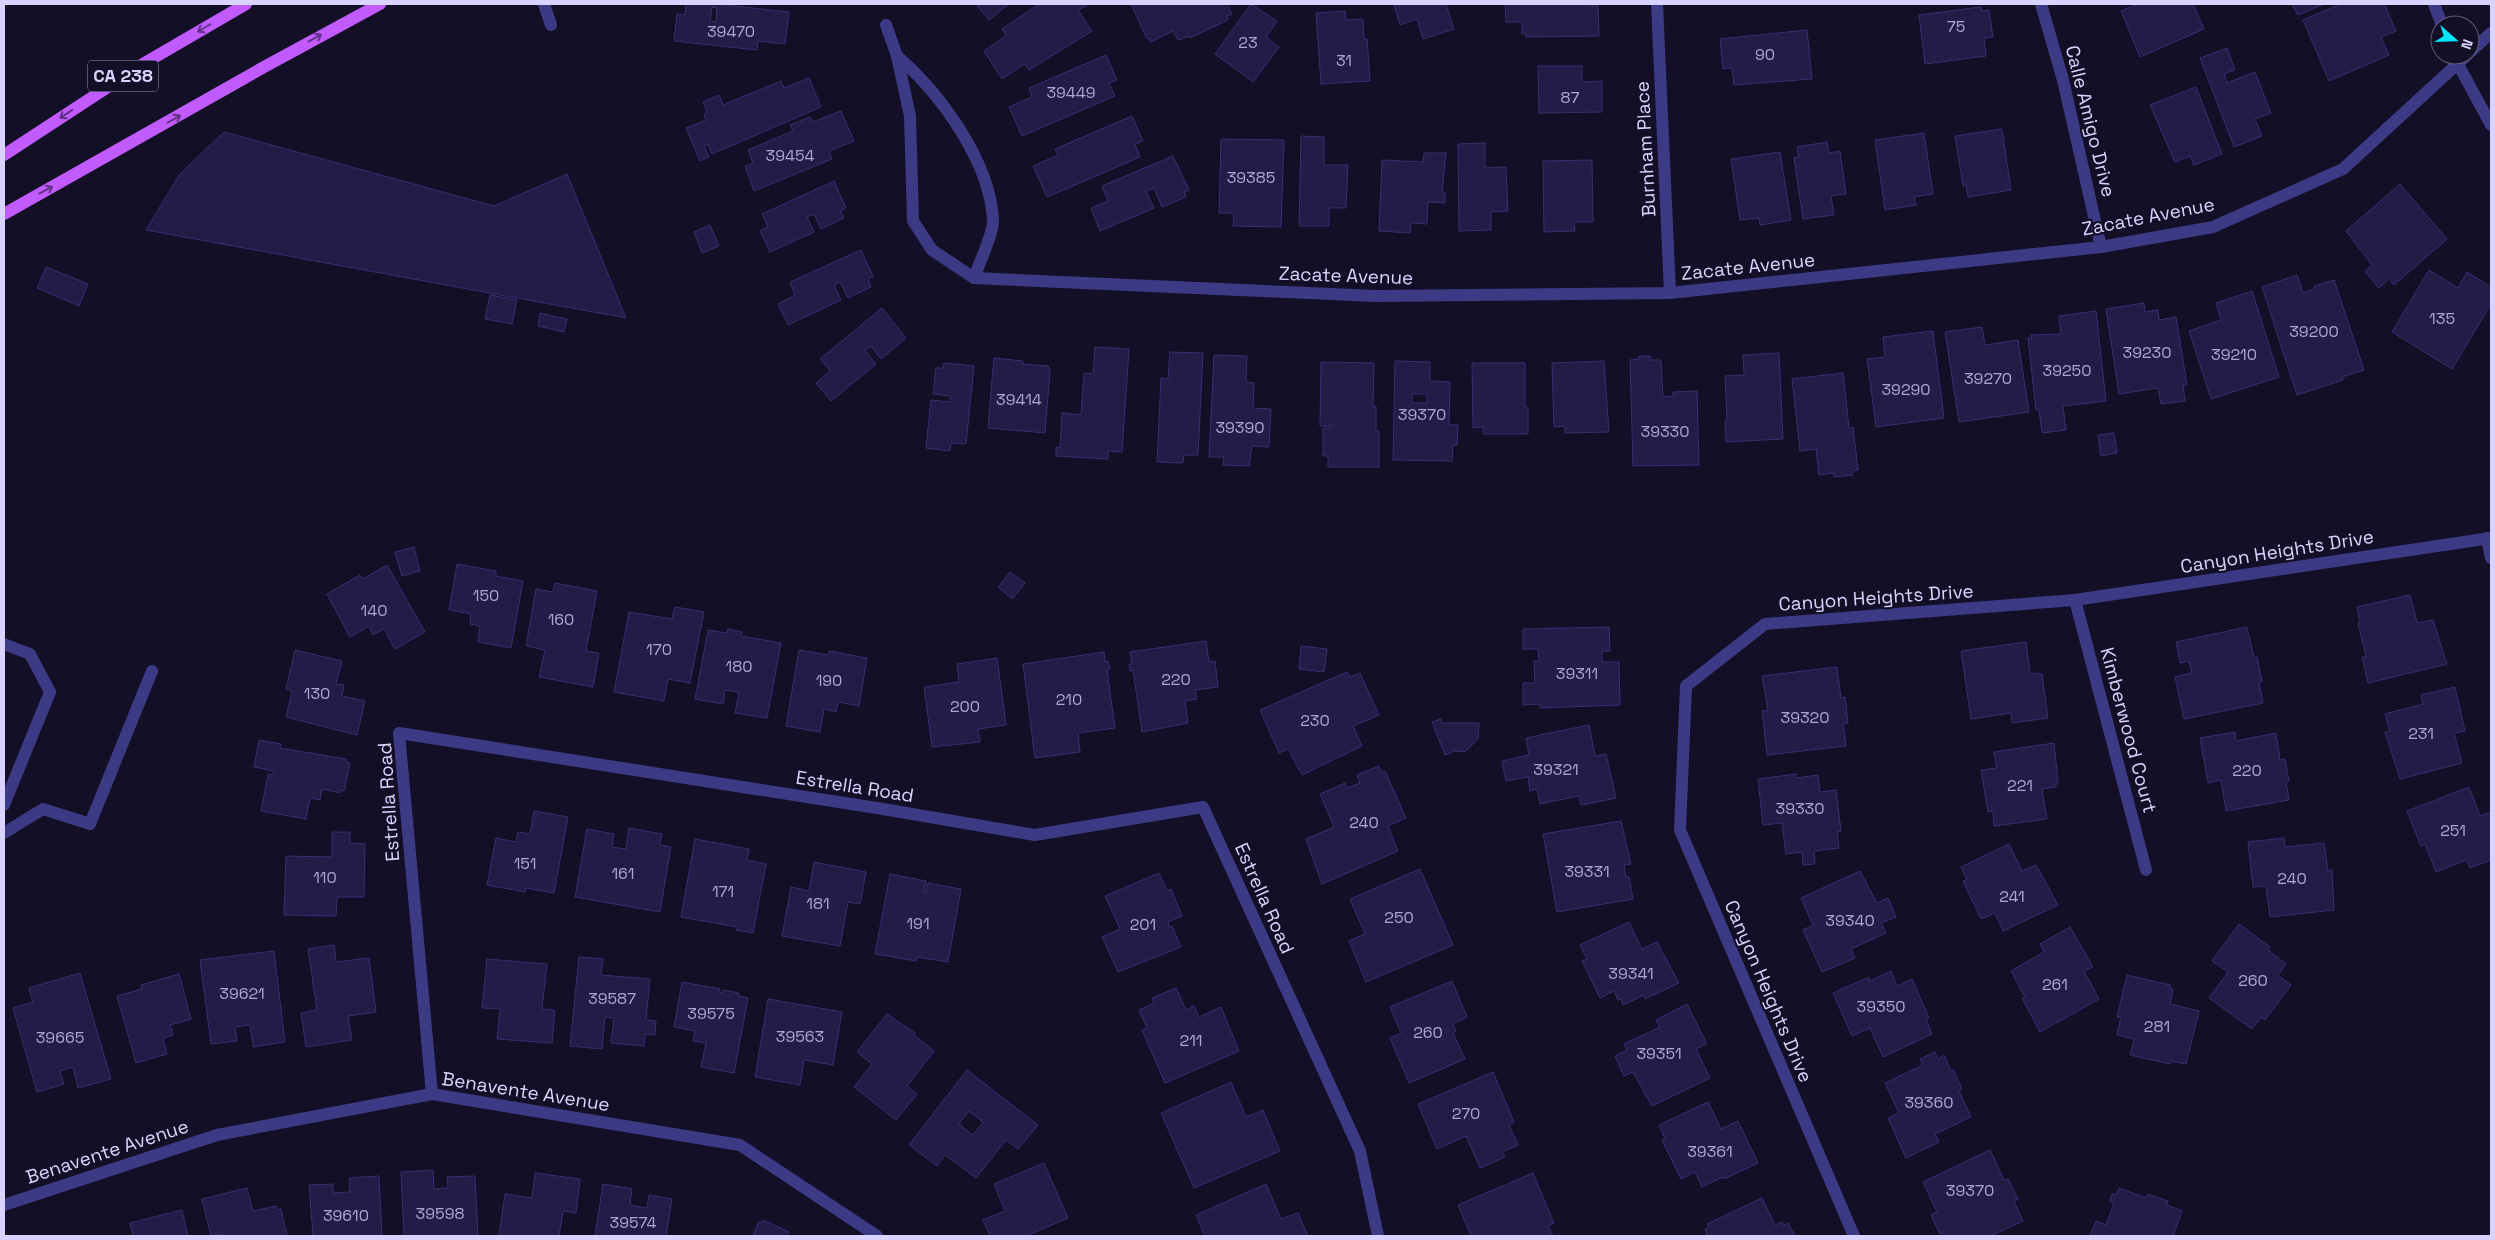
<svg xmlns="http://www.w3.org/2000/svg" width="2495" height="1240" font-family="'Space Grotesk',sans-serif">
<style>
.building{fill:#241b47;stroke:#3b2d73;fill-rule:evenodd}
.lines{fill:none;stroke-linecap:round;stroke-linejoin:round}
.service{stroke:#3d3a85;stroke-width:12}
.minor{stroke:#3d3a85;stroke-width:12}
.primary{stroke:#c25bff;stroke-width:12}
.oneway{stroke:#623188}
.labels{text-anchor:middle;stroke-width:4.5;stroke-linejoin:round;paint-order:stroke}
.number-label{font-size:16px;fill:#aca6d1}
.shield{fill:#130f26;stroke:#9e99be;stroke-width:1}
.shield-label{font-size:18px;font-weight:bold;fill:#d9d4ff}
.street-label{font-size:19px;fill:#d9d4ff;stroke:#130f26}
</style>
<rect width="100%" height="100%" fill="#130f26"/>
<!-- building -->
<g class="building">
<path d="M686 4H716L789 12 785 44 758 41 757 50 674 41 677 14 685 15ZM712 7 717 8 716 22 710 21Z"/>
<path d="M976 4H1009L989 20Z"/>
<path d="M1039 4H1085L1086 6 1078 10 1092 31 1029 70 1025 64 1002 79 984 51 1006 36 1002 29Z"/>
<path d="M1131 4H1227L1232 14 1227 16 1228 20 1190 38 1189 36 1178 40 1173 31 1151 42 1149 38 1147 39Z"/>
<path d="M1251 4 1277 21 1266 37 1279 47 1253 82 1215 54Z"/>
<path d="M1394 4H1446L1454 29 1423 39 1417 19 1400 25Z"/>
<path d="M1505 4H1589V6H1598L1599 36 1526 37V34H1522V22H1506Z"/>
<path d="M2138 4H2193L2204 29 2140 57 2121 11Z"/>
<path d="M2292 4H2324L2298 15Z"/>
<path d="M2341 4H2384L2396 31 2381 37 2389 55 2329 81 2303 20Z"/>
<path d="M1981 7 1982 11 1989 10 1993 37 1984 38 1986 56 1925 64 1919 15Z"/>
<path d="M1345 11 1346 20 1363 19 1364 39H1367L1370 81 1321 84 1316 13Z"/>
<path d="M1807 30 1812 79 1734 85 1732 68 1723 69 1720 39Z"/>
<path d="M2227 48 2235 70 2224 74 2227 83 2255 72 2271 113 2255 119 2262 136 2234 147 2200 58Z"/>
<path d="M1106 55 1117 80 1109 83 1115 96 1022 136 1009 107 1032 97 1029 88Z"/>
<path d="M1538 66H1582V82L1602 81V112L1539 113Z"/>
<path d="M809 78 821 107 712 154 708 144 704 146 709 157 700 161 686 128 706 120 704 114 707 112 703 102 719 95 723 105 781 81 784 88Z"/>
<path d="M2196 87 2222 154 2194 165 2190 156 2175 162 2150 105Z"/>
<path d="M841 111 854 141 829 151 832 159 754 191 745 166 753 163 748 150 793 131 790 125 810 117 813 122Z"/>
<path d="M1132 116 1143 141 1135 144 1140 157 1047 197 1033 166 1058 155 1055 149Z"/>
<path d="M2002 129 2011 190 1968 197 1966 185 1963 186 1955 136Z"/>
<path d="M224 132 494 206 567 174 626 318 146 230 180 174Z"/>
<path d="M1924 133 1933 194 1914 197 1916 205 1885 210 1875 140Z"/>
<path d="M1301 136 1324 137V165H1348L1346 208H1329V226H1299Z"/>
<path d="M1221 139 1284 140 1281 227 1233 226 1234 213H1219Z"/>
<path d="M1827 142 1829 153 1840 151 1846 194 1831 196 1834 215 1803 219 1794 158 1799 157 1797 147Z"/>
<path d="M1485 143V168L1506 167 1508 211 1491 212V230L1459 231 1458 144Z"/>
<path d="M1780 152 1791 220 1760 225 1759 218 1740 220 1731 159Z"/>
<path d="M1424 153H1446L1442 192H1445V203L1428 202 1427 224 1411 223 1410 233 1379 231 1382 160 1423 162Z"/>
<path d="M1173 156 1189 190 1184 192 1186 197 1162 207 1154 188 1146 191 1154 208 1100 231 1091 208 1108 201 1102 186Z"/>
<path d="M1592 160 1593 222H1574L1575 231 1544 232 1543 161Z"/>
<path d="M834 181 846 208 840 211 844 218 821 229 814 214 807 217 814 232 770 252 760 231 768 227 762 214Z"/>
<path d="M2400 184 2447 239 2394 285 2389 279 2379 288 2365 271 2372 265 2346 231Z"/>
<path d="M710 225 719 246 702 253 694 232Z"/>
<path d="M861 250 873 276 868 279 871 287 848 298 840 282 834 285 841 300 788 325 778 304 795 295 790 282Z"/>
<path d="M46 267 88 284 79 306 37 288Z"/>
<path d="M2429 270 2458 288 2467 272 2491 287V304L2452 369 2392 332Z"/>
<path d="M2297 275 2303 293 2315 289 2314 286 2334 280 2364 370 2342 377 2343 380 2297 395 2262 287Z"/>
<path d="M2252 291 2279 377 2211 399 2189 331 2221 320 2216 303Z"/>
<path d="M490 295 517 300 512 324 485 319Z"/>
<path d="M2144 303 2145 312 2158 310 2159 320 2176 317 2187 385H2183L2185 401 2161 404 2158 388 2119 394 2106 309Z"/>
<path d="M882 308 906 338 881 359 871 346 865 350 876 364 831 401 816 383 830 371 820 359Z"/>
<path d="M2096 311 2106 401 2063 406 2066 430 2042 433 2039 410H2036L2028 338H2032L2031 335 2061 334 2059 316Z"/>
<path d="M540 313 567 319 564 332 538 326Z"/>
<path d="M1982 327 1985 345 2018 340 2029 412 1959 422 1945 332Z"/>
<path d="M1933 331 1944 418 1876 427 1867 359 1885 357 1883 337Z"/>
<path d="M1095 347 1129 349 1122 452 1108 451V459L1056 456V447L1060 448 1062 413 1081 415 1084 373 1093 374Z"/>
<path d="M1170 352 1203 353 1198 455H1184L1183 463 1157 462 1161 378 1168 379Z"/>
<path d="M1779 353 1783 439 1726 442 1725 420H1727L1725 376 1744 375 1743 355Z"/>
<path d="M1214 355 1247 356 1246 382 1254 383 1253 408 1271 409 1269 447 1252 446 1249 466 1223 465 1224 457H1209Z"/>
<path d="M1639 356H1650V360H1661L1663 397 1673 396V392L1697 391 1699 465 1633 466 1630 360 1639 359Z"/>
<path d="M994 358 1023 361 1022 364 1048 366 1050 371 1045 433 988 428Z"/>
<path d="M1395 361 1430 362V381L1450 382 1449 425H1458L1457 445H1453L1452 461 1393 460ZM1412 394H1427V403H1412Z"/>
<path d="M1604 361 1609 432 1565 433V426L1554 427 1552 363Z"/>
<path d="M1321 362 1374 363 1373 407 1376 406V431H1379V467H1328V456H1323V428H1331L1332 426H1320Z"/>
<path d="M944 363 974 366 966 444 951 443 950 451 926 448 931 400 950 402V396L933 394 936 368H943Z"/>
<path d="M1472 363H1525V408H1528V434H1483V427L1473 428Z"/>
<path d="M1843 373 1849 428 1853 427 1858 470 1852 471 1853 475 1834 477V473L1819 475 1816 449 1800 451 1792 379Z"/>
<path d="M2114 433 2117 453 2101 456 2098 435Z"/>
<path d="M414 547 420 571 402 576 395 552Z"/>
<path d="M457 564 496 571V576L523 581 511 648 478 642 480 626 470 624 471 614 449 610Z"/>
<path d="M387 565 425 632 395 649 384 629 373 635 369 626 350 637 327 594 360 575 363 579Z"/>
<path d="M1010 572 1025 583 1012 599 998 587Z"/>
<path d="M555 583 597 591 586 651 599 653 593 687 539 677 545 650 526 646 536 589 553 592Z"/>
<path d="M2410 595 2417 623 2433 620 2447 664 2368 683 2362 657H2366L2358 623 2360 622 2357 607Z"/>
<path d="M675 607 704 612 690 683 668 679 664 701 614 692 629 612 672 619Z"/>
<path d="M1609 627 1610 651H1602V662H1619L1620 705 1540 708V704L1523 705V683H1535L1534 661H1539L1538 649H1523V629Z"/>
<path d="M2247 627 2254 658 2257 657 2262 681 2259 682 2263 703 2184 719 2175 677 2192 673 2189 661 2180 663 2176 642Z"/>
<path d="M728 629 742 632 741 636 781 643 767 718 735 713 739 692 725 690 723 704 695 699 708 630 727 633Z"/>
<path d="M1206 641 1209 662 1215 661 1218 687 1195 690 1197 699 1185 701 1188 723 1142 732 1133 670 1130 671 1129 664H1132L1130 652Z"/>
<path d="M2026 642 2030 673 2042 674 2048 718 2012 723 2011 713 1971 719 1961 651Z"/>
<path d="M1301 646 1327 649 1324 672 1299 669Z"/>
<path d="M295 650 342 661 336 684 344 685 342 696 365 701 357 735 286 717 292 691 286 689Z"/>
<path d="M799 650 828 655 829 651 867 658 859 706 838 702 836 712 824 709 820 732 786 726Z"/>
<path d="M1104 652 1105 662 1108 661 1110 669 1107 670 1115 728 1078 733 1080 752 1035 758 1023 664Z"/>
<path d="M997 658 1006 725 978 729 980 742 932 747 924 687 959 682 957 664Z"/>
<path d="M1837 667 1841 698 1845 697 1848 723 1843 724 1846 746 1767 755 1762 711 1768 710 1762 676Z"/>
<path d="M1347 672 1350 677 1360 673 1379 715 1353 726 1362 746 1302 775 1288 749 1279 753 1260 710Z"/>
<path d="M2455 687 2465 731 2454 733 2462 763 2400 779 2385 732 2390 731 2385 714 2423 704 2421 695Z"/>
<path d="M1441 719 1442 723H1479L1478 739 1465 752 1455 751 1445 755 1432 722Z"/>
<path d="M1589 725 1595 756 1606 754 1616 798 1581 805 1579 796 1540 804 1537 789 1530 791 1528 777 1506 781 1502 761 1529 755 1526 738Z"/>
<path d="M2235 732 2236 741 2276 733 2280 760 2285 759 2289 781 2286 782 2289 800 2226 811 2221 780 2208 783 2200 738Z"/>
<path d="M259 740 281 744 280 748 346 759V762L350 763 344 791 340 790V793L322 789 320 800 310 798 306 819 261 811 268 774 273 775 274 771 254 767Z"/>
<path d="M2054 743 2058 782 2056 783V787L2042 789 2047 819 1994 826 1993 811 1988 812 1981 770 1997 768 1994 752Z"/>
<path d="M1379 766 1382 773 1385 771 1406 818 1388 826 1398 851 1322 884 1306 839 1334 827 1320 794 1345 783 1347 788 1360 783 1357 775Z"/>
<path d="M1796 774V778L1818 775 1820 792 1836 790 1841 831 1837 832 1839 848 1814 851 1815 864 1803 865 1802 852 1786 854 1782 823 1763 825 1758 779Z"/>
<path d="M2469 787 2480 816 2491 812V860L2470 868 2466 860 2436 872 2425 844 2421 846 2407 811Z"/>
<path d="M534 811 568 817 554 893 526 888 525 892 487 885 496 838 516 842 518 832 530 834Z"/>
<path d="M1621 821 1631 864 1624 865 1626 877H1629L1633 899 1557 912 1543 834Z"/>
<path d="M629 828 662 834 660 845 671 847 660 912 575 897 587 829 614 834 612 847 626 849Z"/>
<path d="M332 832H350V843L365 844 364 897H337L336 916 284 915 286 856 332 857Z"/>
<path d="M2284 838 2285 847 2324 843 2328 871 2332 870 2334 910 2270 917 2266 886 2253 887 2248 842Z"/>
<path d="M695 839 749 849 747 860 766 864 753 933 736 930 737 927 681 917Z"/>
<path d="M2009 844 2022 871 2036 865 2058 905 2003 931 1995 913 1981 919 1963 881 1967 879 1961 867Z"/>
<path d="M814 862 866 872 860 904 848 902 840 946 782 936 791 887 809 891Z"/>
<path d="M1420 869 1453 945 1366 982 1349 941 1365 934 1350 899Z"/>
<path d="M1860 871 1877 903 1888 898 1896 917 1881 923 1886 933 1851 949 1855 958 1822 972 1803 930 1813 925 1801 898Z"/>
<path d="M1159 873 1167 891 1171 889 1182 916 1168 922 1169 927 1172 926 1181 947 1118 972 1102 937 1120 929 1105 896Z"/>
<path d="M890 874 926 881 924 893H926L928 883 961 889 948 962 917 957 916 961 875 954Z"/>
<path d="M1629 922 1642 949 1657 942 1679 983 1645 999 1644 995 1623 1005 1621 999 1618 1000 1614 991 1600 998 1582 961 1587 959 1580 945Z"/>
<path d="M2239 924 2270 947 2268 950 2286 964 2278 975 2291 985 2265 1020 2261 1017 2252 1029 2209 998 2228 972 2212 961Z"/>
<path d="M2070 927 2093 967 2084 971 2099 999 2040 1032 2022 998 2025 997 2011 971 2044 952 2040 944Z"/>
<path d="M334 945 336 962 369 958 376 1012 348 1016 352 1040 306 1047 301 1013 317 1010 308 949Z"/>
<path d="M274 951 285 1042 253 1047 250 1025 235 1027 237 1041 211 1044 200 960Z"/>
<path d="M579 957 603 959 601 975 650 979 646 1020 656 1021 655 1035 645 1034 644 1046 611 1043 614 1018 605 1017 602 1049 570 1046Z"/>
<path d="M487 959 547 964 542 1009 555 1010 552 1043 497 1039 500 1009 482 1008Z"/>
<path d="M1891 971 1897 986 1912 979 1929 1018 1926 1019 1932 1034 1883 1057 1870 1028 1852 1036 1833 993 1869 977 1870 981Z"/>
<path d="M80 973 111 1079 78 1088 73 1067 60 1071 64 1084 37 1092 13 1008 33 1002 29 988Z"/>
<path d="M179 974 191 1019 170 1025 173 1035 163 1038 167 1054 136 1063 117 996 142 989 141 985Z"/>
<path d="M2127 975 2170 985V988L2173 989 2170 1004 2199 1011 2186 1064 2171 1061 2170 1064 2130 1055 2134 1039 2117 1035 2121 1017H2117Z"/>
<path d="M1452 981 1467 1017 1453 1024 1456 1031 1453 1033 1465 1059 1409 1083 1390 1038 1401 1033 1390 1007Z"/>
<path d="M682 982 720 989 719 992 722 993 723 990 739 993 738 996 748 998 734 1073 701 1067 706 1043 693 1041 695 1031 674 1027Z"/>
<path d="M1176 988 1186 1010 1194 1006 1199 1017 1221 1007 1239 1051 1165 1083 1142 1030 1147 1028 1139 1010 1154 1003 1152 998Z"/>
<path d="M768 999 842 1012 833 1065 804 1060 800 1085 755 1077Z"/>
<path d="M1687 1004 1707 1044 1696 1049 1710 1078 1652 1106 1633 1072 1624 1076 1615 1056 1627 1050 1624 1044 1660 1027 1656 1020Z"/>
<path d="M887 1014 915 1033 914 1035 934 1051 907 1086 917 1094 896 1120 854 1087 872 1064 857 1052Z"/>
<path d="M1935 1052 1938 1059 1944 1055 1951 1071 1953 1070 1962 1089 1959 1091 1971 1117 1935 1134 1939 1142 1906 1158 1888 1118 1899 1113 1885 1083 1923 1065 1920 1059Z"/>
<path d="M967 1070 1038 1125 1018 1149 1006 1140 976 1178 945 1155 937 1166 909 1145ZM969 1111 983 1122 973 1135 959 1124Z"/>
<path d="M1493 1072 1514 1122 1509 1125 1518 1145 1502 1152 1505 1157 1480 1168 1466 1136 1437 1149 1418 1104Z"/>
<path d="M1231 1082 1246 1117 1263 1110 1280 1151 1194 1188 1161 1113Z"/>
<path d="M1708 1102 1721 1129 1738 1121 1758 1163 1724 1179 1723 1177 1702 1187 1695 1172 1681 1179 1662 1140 1665 1139 1659 1125Z"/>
<path d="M1990 1150 2004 1180 2008 1179 2018 1199 2014 1201 2023 1221 1990 1236H1943L1942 1233 1940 1234 1931 1215 1937 1212 1923 1182Z"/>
<path d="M1044 1163 1068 1218 1026 1236H990L983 1220 1005 1211 994 1184Z"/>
<path d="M433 1170 434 1189 448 1188 447 1177 475 1176 478 1236H404L401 1172Z"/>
<path d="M535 1173 580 1179 576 1213 563 1211 559 1236H499L505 1194 532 1198Z"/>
<path d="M1533 1173 1554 1223 1548 1226 1553 1236H1471L1458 1205Z"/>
<path d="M379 1176 382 1236H313L309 1185 333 1184V1193L350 1192 349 1178Z"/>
<path d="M603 1184 632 1189 630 1205 647 1208 649 1195 672 1199 666 1236H595Z"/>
<path d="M1266 1184 1281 1219 1298 1213 1308 1236H1205L1196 1215Z"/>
<path d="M247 1188 253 1211 276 1206 277 1210 281 1209 287 1236H226L225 1234 211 1236 202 1199Z"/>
<path d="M2119 1188 2146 1198 2148 1194 2168 1201 2167 1205 2182 1211 2173 1236H2090L2096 1221 2106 1225 2114 1203 2110 1201 2112 1194 2116 1195Z"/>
<path d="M1762 1198 1775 1225 1782 1222 1783 1226 1788 1223 1795 1236H1708L1705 1229 1709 1227 1707 1224Z"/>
<path d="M182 1210 188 1236H133L130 1223Z"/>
<path d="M763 1220 789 1232 787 1235 790 1236H753L759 1222 762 1223Z"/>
</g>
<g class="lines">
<!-- service -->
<g class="service">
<path d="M544 4 551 25"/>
<path d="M4 644 30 654 50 692 4 805"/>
<path d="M4 833 43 809 90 824 152 671"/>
</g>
<!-- minor -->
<g class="minor">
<path d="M1657 4 1670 293"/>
<path d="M2041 4 2063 80 2101 247"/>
<path d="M2434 4 2442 25"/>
<path d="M886 25 897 56 910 116 913 221 932 250 974 278 1375 296 1670 293 2101 247 2213 227 2343 169 2467 55"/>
<path d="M2470 52 2491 33"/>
<path d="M2453 55 2491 125"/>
<path d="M897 56C940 93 990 161 993 220 994 232 978 266 974 278"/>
<path d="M2487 538 2491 558"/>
<path d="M2075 600 2146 870"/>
<path d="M432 1094 399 733 883 809 1035 835 1203 807 1360 1151 1378 1236"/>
<path d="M4 1205 217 1135 432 1094 740 1145 877 1236"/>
<path d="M1854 1236 1680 830 1686 686 1765 624 2075 600 2491 538"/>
</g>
<!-- primary -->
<g class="primary">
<path d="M4 155 143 64 246 4"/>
<path d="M4 214 264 67 380 4"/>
</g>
</g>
<!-- one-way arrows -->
<defs><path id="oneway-shaft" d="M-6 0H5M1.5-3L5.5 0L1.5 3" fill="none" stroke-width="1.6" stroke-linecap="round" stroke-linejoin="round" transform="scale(1.25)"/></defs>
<g class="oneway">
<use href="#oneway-shaft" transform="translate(204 28) rotate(150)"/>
<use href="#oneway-shaft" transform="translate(315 38) rotate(-29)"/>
<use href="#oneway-shaft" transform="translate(66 114) rotate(146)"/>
<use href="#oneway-shaft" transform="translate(174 119) rotate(-30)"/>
<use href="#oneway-shaft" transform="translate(46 190) rotate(-29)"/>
</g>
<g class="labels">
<!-- number labels -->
<g class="number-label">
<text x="1956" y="32">75</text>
<text x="731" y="37">39470</text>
<text x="1248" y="48">23</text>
<text x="1765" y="60">90</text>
<text x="1344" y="66">31</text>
<text x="1071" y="98">39449</text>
<text x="1570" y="103">87</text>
<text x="790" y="161">39454</text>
<text x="1251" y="183">39385</text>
<text x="2442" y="324">135</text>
<text x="2314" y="337">39200</text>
<text x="2147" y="358">39230</text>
<text x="2234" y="360">39210</text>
<text x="2067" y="376">39250</text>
<text x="1988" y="384">39270</text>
<text x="1906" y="395">39290</text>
<text x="1019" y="405">39414</text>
<text x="1422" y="420">39370</text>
<text x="1240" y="433">39390</text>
<text x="1665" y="437">39330</text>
<text x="486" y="601">150</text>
<text x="374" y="616">140</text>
<text x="561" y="625">160</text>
<text x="659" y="655">170</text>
<text x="739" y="672">180</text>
<text x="1577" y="679">39311</text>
<text x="1176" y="685">220</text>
<text x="829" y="686">190</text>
<text x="317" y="699">130</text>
<text x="1069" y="705">210</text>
<text x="965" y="712">200</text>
<text x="1805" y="723">39320</text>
<text x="1315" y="726">230</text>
<text x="2421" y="739">231</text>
<text x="1556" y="775">39321</text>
<text x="2247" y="776">220</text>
<text x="2020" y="791">221</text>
<text x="1800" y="814">39330</text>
<text x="1364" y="828">240</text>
<text x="2453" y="836">251</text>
<text x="525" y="869">151</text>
<text x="1587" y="877">39331</text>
<text x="623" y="879">161</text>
<text x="325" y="883">110</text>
<text x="2292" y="884">240</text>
<text x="723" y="897">171</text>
<text x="2012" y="902">241</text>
<text x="818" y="909">181</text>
<text x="1399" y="923">250</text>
<text x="1850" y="926">39340</text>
<text x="918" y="929">191</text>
<text x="1143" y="930">201</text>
<text x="1631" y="979">39341</text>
<text x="2253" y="986">260</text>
<text x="2055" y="990">261</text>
<text x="242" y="999">39621</text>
<text x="612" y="1004">39587</text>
<text x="1881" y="1012">39350</text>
<text x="711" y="1019">39575</text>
<text x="2157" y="1032">281</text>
<text x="1428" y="1038">260</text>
<text x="800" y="1042">39563</text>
<text x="60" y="1043">39665</text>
<text x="1191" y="1046">211</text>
<text x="1659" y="1059">39351</text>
<text x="1929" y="1108">39360</text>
<text x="1466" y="1119">270</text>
<text x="1710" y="1157">39361</text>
<text x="1970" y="1196">39370</text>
<text x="440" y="1219">39598</text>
<text x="346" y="1221">39610</text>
<text x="633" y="1228">39574</text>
</g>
<!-- shield labels -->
<rect class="shield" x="88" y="60.5" width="70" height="31" rx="4"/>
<g class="shield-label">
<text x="123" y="82">CA 238</text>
</g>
<!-- street labels -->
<g class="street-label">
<text transform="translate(2091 121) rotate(76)" y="7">Calle Amigo Drive</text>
<text transform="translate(1645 149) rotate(-93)" y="7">Burnham Place</text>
<text transform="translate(2148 216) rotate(-11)" y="7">Zacate Avenue</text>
<text transform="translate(1748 266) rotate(-6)" y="7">Zacate Avenue</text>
<text transform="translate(1346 275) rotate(2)" y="7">Zacate Avenue</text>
<text transform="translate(2277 551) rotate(-9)" y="7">Canyon Heights Drive</text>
<text transform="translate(1876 597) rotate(-4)" y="7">Canyon Heights Drive</text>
<text transform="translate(2129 730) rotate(75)" y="7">Kimberwood Court</text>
<text transform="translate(855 786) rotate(9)" y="7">Estrella Road</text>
<text transform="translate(388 802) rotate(-94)" y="7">Estrella Road</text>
<text transform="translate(1265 898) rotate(66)" y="7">Estrella Road</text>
<text transform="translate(1769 991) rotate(67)" y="7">Canyon Heights Drive</text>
<text transform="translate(526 1091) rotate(9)" y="7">Benavente Avenue</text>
<text transform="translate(107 1151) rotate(-18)" y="7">Benavente Avenue</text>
</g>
</g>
<!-- border -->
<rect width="2495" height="1240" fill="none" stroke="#d9d4ff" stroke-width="10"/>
<!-- north arrow -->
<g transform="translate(2455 40) rotate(110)"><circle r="24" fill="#130f26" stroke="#625e7d"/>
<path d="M0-4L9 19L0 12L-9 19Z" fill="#00e5ff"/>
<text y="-8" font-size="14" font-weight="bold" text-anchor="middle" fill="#d9d4ff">N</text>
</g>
</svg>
